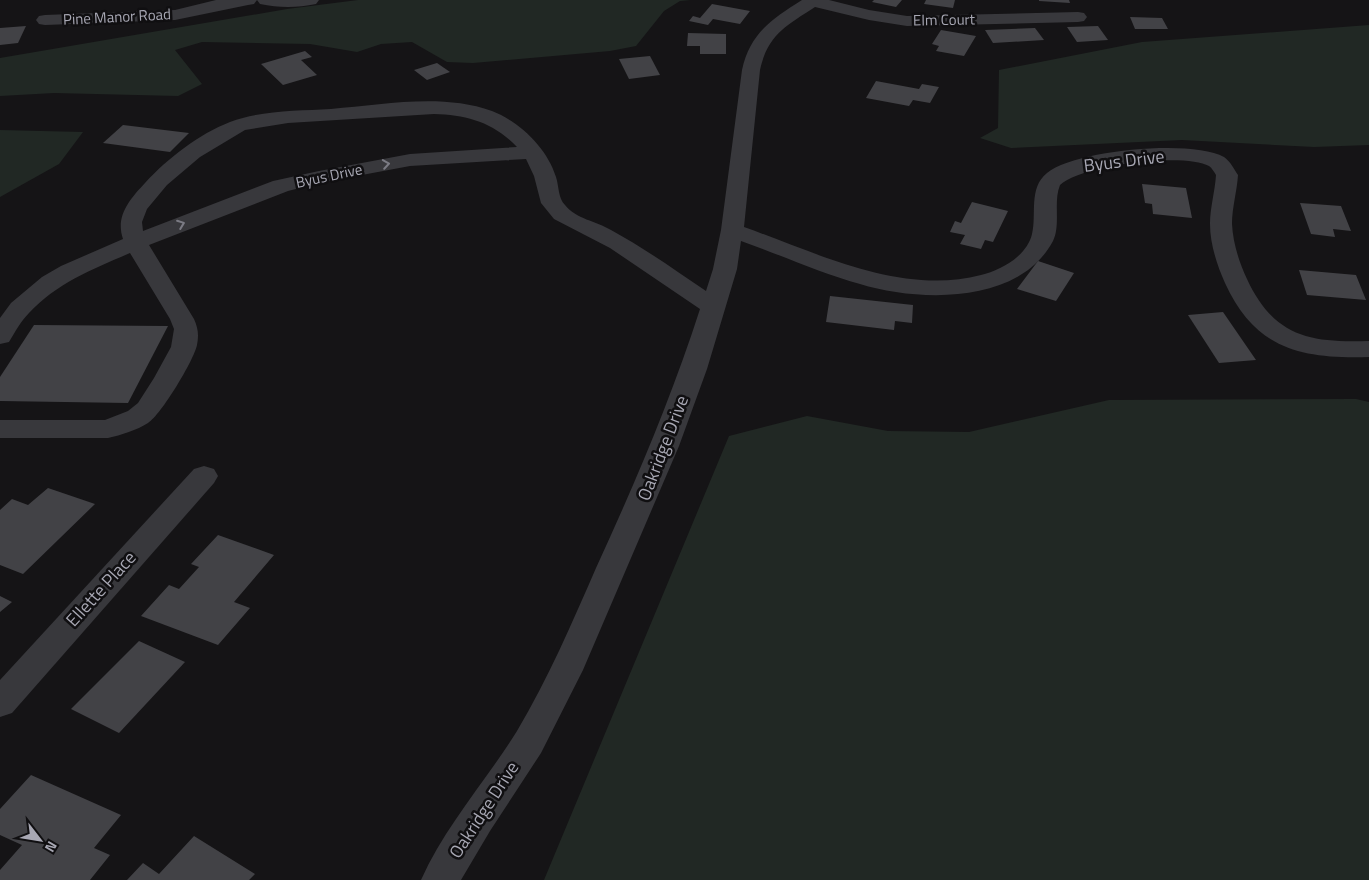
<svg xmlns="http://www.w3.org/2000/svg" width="1369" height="880" font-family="'Titillium Web',sans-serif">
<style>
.green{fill:#212824}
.building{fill:#424246}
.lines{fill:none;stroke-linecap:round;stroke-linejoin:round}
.minor{fill:#38383c;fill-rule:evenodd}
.oneway{stroke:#7b7b84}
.labels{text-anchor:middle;stroke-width:5;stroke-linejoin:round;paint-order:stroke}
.far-street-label{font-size:15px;fill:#a8a8b4;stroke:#100f11}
.street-label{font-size:18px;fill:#a8a8b4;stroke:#100f11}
</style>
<rect width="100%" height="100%" fill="#151416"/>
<!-- green -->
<g class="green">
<path d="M358 0H690L680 1 664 11 636 46 610 51 473 63 447 62 412 42 381 44 357 52 310 44 202 42 175 50 202 84 178 96 54 93 0 96V58L287 9Z"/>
<path d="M1369 25V145L1314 147 1182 140 1011 148 980 138 998 128 999 70 1142 42Z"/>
<path d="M0 130 83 132 59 164 0 197Z"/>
<path d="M1356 399 1369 402V880H544L729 436 807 416 888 431 969 432 1109 400Z"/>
</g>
<!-- building -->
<g class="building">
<path d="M874 0H902L896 7 872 2Z"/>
<path d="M926 0H955L953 8 924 4Z"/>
<path d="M1039 0H1069L1070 3 1039 1Z"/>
<path d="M712 4 750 11 740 24 713 19 708 25 689 21 693 16 700 18Z"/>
<path d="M1130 17 1162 18 1168 29H1135Z"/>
<path d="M26 26 18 43 0 45V28Z"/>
<path d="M1098 26 1108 40 1077 42 1067 27Z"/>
<path d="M1035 28 1044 40 993 43 985 30Z"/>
<path d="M941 30 976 36 964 56 936 51 939 46 932 44Z"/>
<path d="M688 33 726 34V54H700V46H687Z"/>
<path d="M305 51 312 57 301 60 317 75 283 85 261 64Z"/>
<path d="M650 56 660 75 629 79 619 59Z"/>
<path d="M437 63 450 72 427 80 414 70Z"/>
<path d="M876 81 919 89 922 84 939 87 930 103 913 100 909 106 866 98Z"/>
<path d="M123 125 189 133 170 152 103 143Z"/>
<path d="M1142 184 1186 188 1192 218 1153 214 1152 204 1145 203Z"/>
<path d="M972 202 1008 211 993 242 985 240 981 249 960 244 965 235 950 232 955 221 961 223Z"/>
<path d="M1300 203 1341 206 1351 231 1333 229 1335 237 1311 234Z"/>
<path d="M1038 261 1074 273 1056 301 1017 289Z"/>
<path d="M1299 270 1356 275 1366 300 1307 295Z"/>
<path d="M830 296 913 305 912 323 895 321 894 330 826 322Z"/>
<path d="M1223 312 1256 360 1219 363 1188 315Z"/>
<path d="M34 325 168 326 128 403 0 401V377Z"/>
<path d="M48 488 95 504 23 574 0 565V510L12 499 28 505Z"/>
<path d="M218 535 274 555 234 602 250 608 218 645 141 616 169 585 179 589 199 567 191 564Z"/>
<path d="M0 596 12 602 0 612Z"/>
<path d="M139 641 185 662 119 733 71 709Z"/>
<path d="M31 775 121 815 94 848 110 855 90 880H0V870L22 845 0 835V809Z"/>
<path d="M194 836 255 874 249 880H127L143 863 159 874Z"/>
</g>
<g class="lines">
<!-- minor -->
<g class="minor">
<path d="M216 0H257L254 4 248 5 175 20 45 25 39 24 36 20 39 16 45 15 175 10Z"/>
<path d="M257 0H319L316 4C297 8 279 8 260 4Z"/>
<path d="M802 0H829L869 10 907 16 1078 12 1084 13 1087 17 1084 21 1078 22 907 26 869 20 815 7C786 26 768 34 760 70L744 227C817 253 902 296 981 275 1001 270 1027 256 1032 234 1037 215 1028 188 1047 173 1075 150 1192 139 1224 157 1230 161 1234 169 1238 175 1237 191 1232 208 1232 224 1233 243 1239 262 1247 279 1274 337 1310 343 1369 341V357C1301 359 1255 349 1225 283 1217 265 1210 244 1210 224 1210 208 1215 191 1216 175 1214 172 1212 168 1209 166 1185 152 1080 165 1060 185 1053 202 1061 224 1053 241 1019 305 919 302 860 284 820 273 781 255 741 241L737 269 707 369 679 446 583 670 541 753 490 831 461 880H421C445 826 486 781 517 731 548 679 572 623 596 568 635 483 671 399 700 309L610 248 554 219 541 203 534 176 526 159 410 166 319 183 288 191 149 245 194 319C198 328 199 335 197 345 194 360 161 415 148 423 137 430 121 435 108 438H0V420H105L128 411 138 403 154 378 171 347 174 329 170 319 130 253C93 269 57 283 29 313 21 321 15 332 9 342L0 344V318L11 303 42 277 61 266 123 239C115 216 130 199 145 183 168 158 199 134 230 122 262 110 298 111 331 109 383 105 441 93 492 111 520 122 547 148 556 177 559 186 558 198 565 205 576 219 596 221 611 230 644 248 675 270 706 291L713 269 721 230 742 70C750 33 772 19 802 0ZM434 114C467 115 493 122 517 147L410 154 319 171 273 181 143 231 142 222 147 209 167 185 200 157 245 130 288 123Z"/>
<path d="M204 466 214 469 218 476 214 483 12 713 0 717V680L194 469Z"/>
</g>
</g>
<!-- one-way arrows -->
<defs><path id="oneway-chevron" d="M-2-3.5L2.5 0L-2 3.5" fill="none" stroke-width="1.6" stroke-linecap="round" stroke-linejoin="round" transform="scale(1.25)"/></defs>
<g class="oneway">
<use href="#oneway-chevron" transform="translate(386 164) rotate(-9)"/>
<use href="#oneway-chevron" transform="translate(181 224) rotate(-21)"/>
</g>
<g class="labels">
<!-- far-street labels -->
<g class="far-street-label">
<text transform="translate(117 17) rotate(-3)" y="5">Pine Manor Road</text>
<text transform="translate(944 20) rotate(-1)" y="5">Elm Court</text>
<text transform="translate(329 176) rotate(-12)" y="5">Byus Drive</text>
</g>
<!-- street labels -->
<g class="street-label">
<text transform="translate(1124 161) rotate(-7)" y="6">Byus Drive</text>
<text transform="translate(663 448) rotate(-69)" y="6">Oakridge Drive</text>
<text transform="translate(101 589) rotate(-48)" y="6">Ellette Place</text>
<text transform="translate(484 810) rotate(-57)" y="6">Oakridge Drive</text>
</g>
</g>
<!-- north arrow -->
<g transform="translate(40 840) rotate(121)" stroke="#100f11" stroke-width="4" paint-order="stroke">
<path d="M0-4L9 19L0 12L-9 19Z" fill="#a8a8b4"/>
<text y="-8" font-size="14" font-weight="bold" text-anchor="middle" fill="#a8a8b4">N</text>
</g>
</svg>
